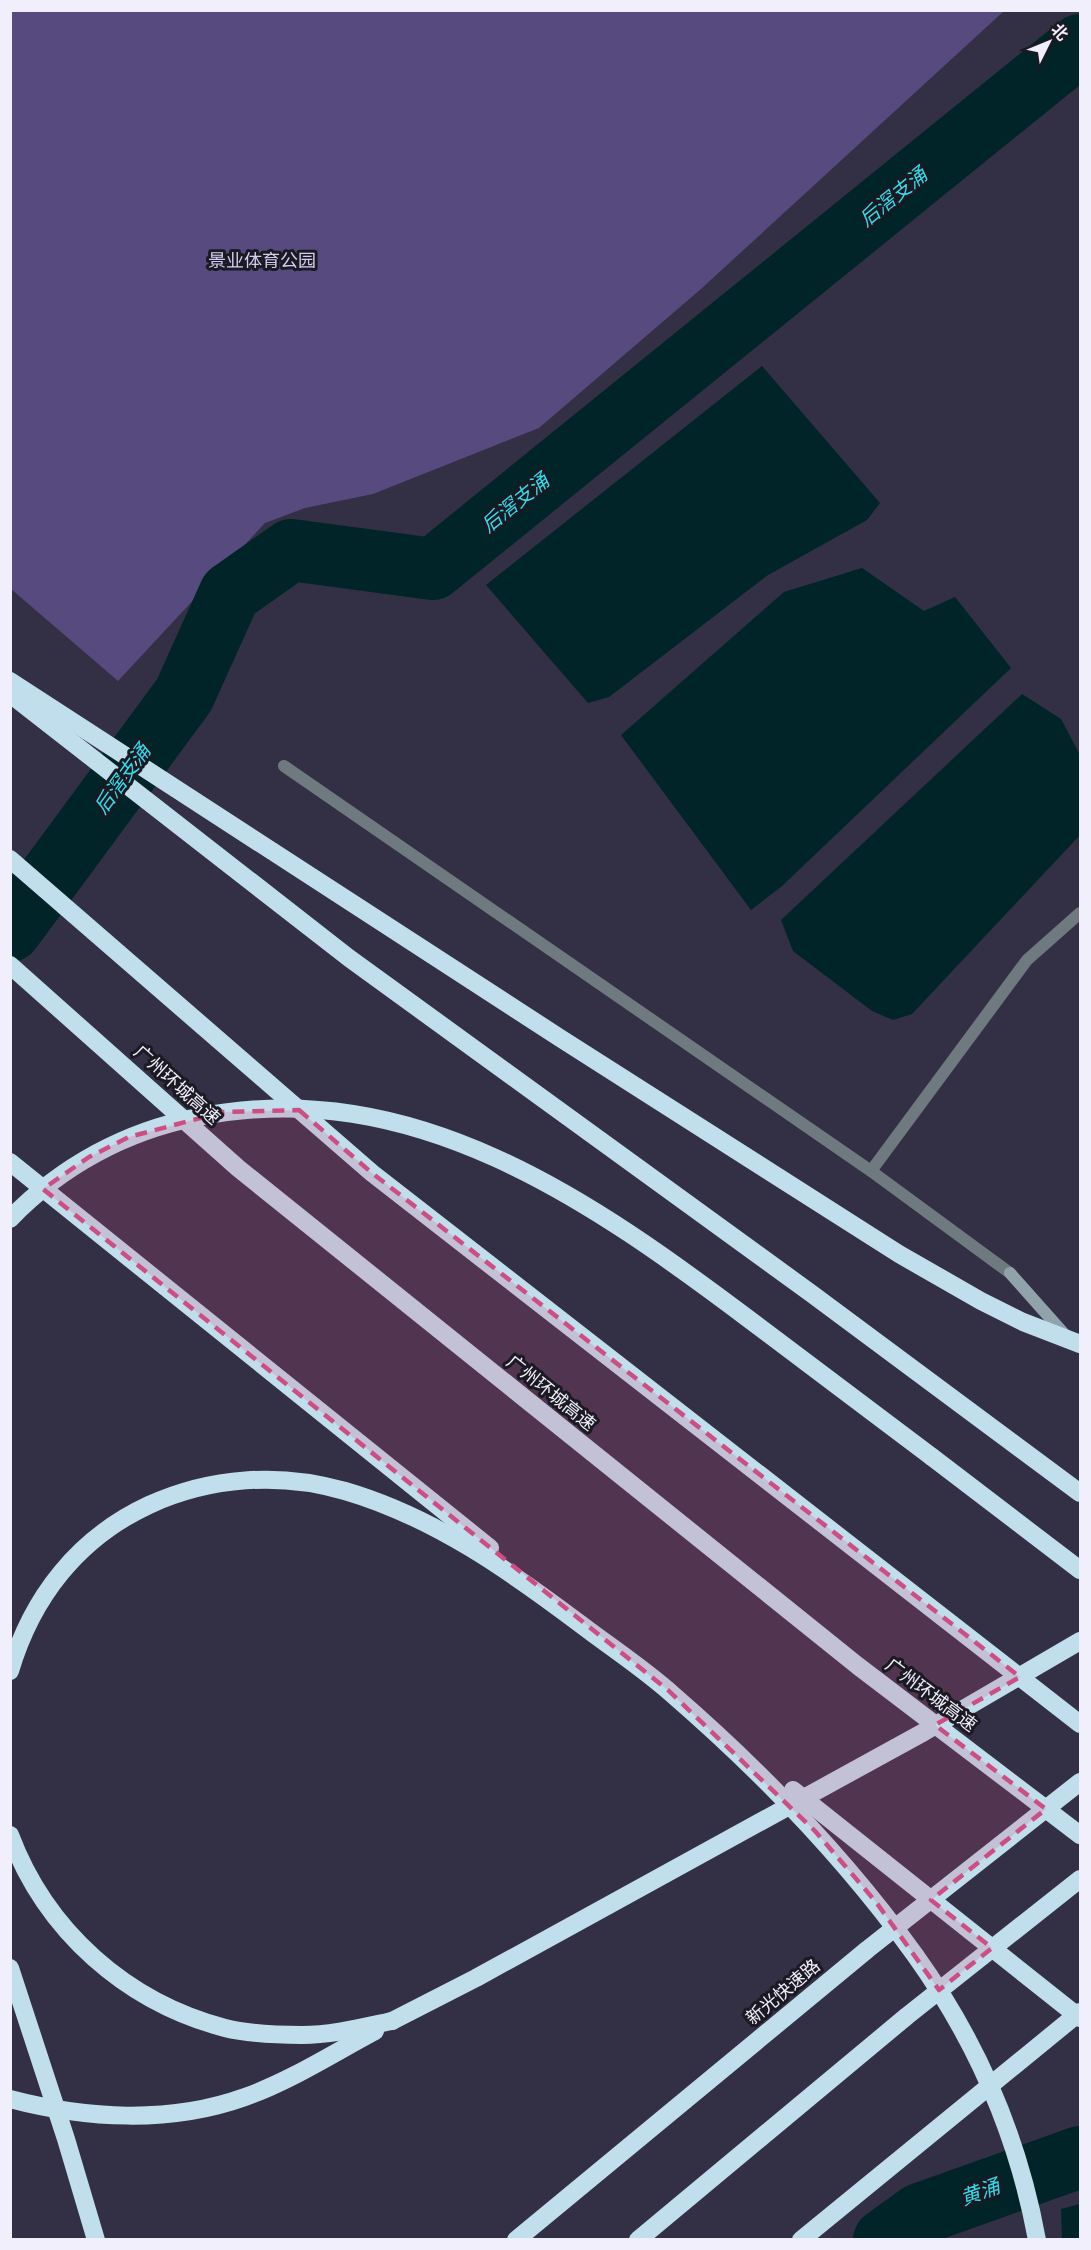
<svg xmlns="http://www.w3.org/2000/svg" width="1091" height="2250" font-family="'Source Sans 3','Noto Sans SC',sans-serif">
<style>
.green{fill:#564a7e}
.water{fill:#002427}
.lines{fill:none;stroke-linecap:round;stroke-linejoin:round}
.river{stroke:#002427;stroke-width:62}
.lane{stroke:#6e7a80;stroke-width:12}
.street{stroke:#6e7a80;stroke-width:12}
.secondary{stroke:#90a3ab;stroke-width:12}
.highway{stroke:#c0deeb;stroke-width:18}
.highway-bridge{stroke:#c0deeb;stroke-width:18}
.marked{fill:#ce4e83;fill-opacity:0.2;stroke:#ce4e83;stroke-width:4.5;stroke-dasharray:12 8;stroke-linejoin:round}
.labels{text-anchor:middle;stroke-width:6;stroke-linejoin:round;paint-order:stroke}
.park-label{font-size:18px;fill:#d4cdf3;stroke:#1b1922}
.street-label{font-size:18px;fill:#f1effc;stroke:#1b1922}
.water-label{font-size:20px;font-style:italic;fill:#31ddec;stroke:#1b1922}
</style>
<rect width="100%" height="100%" fill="#332f44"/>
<!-- green -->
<path class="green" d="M11 10H1004V11L701 289 539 428 373 494 305 508 265 523 118 681 11 589Z"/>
<!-- water -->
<g class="water">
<path d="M762 366 880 503 867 520 768 575 609 697 588 703 486 585Z"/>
<path d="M862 568 924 611 955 597 1011 668 782 886 751 910 621 735 784 592Z"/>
<path d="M1022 694 1061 719 1080 755V835L912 1014 893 1020 872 1011 793 951 781 920Z"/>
<path d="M1080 2204V2239H1062L1061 2209Z"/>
</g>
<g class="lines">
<!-- river -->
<g class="river">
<path d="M10 931 184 695 230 593 291 550 433 569 1080 45"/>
<path d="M884 2240 920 2214 1080 2157"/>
</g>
<!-- lane -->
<path class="lane" d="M871 1171 1027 960 1080 913"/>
<!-- street -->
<path class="street" d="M284 766 871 1171 1010 1273"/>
<!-- secondary -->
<path class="secondary" d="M1010 1273 1066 1336"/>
<!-- highway -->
<g class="highway">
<path d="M10 694 349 958 812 1294 1080 1493"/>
<path d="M10 859 372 1173 1080 1724"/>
<path d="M10 965 238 1168 858 1666 1080 1835"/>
<path d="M10 1162 490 1548"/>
<path d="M932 1457 1080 1570"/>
<path d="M10 1671C32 1597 78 1538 149 1505 210 1477 280 1472 345 1491 434 1517 510 1571 583 1626 612 1648 644 1669 672 1694 762 1772 845 1858 915 1955 976 2040 1018 2136 1037 2240"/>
<path d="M793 1790 1080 2018"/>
<path d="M10 1835C46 1931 126 2002 225 2028 249 2034 277 2035 302 2035 333 2035 363 2027 392 2021"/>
<path d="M10 2099C86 2119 170 2124 245 2097 290 2081 332 2054 375 2031"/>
</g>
<!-- highway-bridge -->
<g class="highway-bridge">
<path d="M10 681 560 1038 899 1254 981 1301 1023 1322 1080 1344"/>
<path d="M10 1219C61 1166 126 1131 198 1117 413 1074 592 1201 754 1323 813 1368 873 1412 932 1457"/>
<path d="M10 1968 66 2139 96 2240"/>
<path d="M392 2021 476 1978 924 1732 1080 1641"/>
<path d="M516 2240 868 1949 1080 1782"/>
<path d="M638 2240 907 2016 1080 1879"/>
<path d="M801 2240 1080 2012"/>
</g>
</g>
<!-- marked area -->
<path class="marked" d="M299 1110 372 1173 1020 1677 935 1725 1046 1809 931 1900 992 1948 939 1990 876 1902 815 1831 669 1691 43 1189 89 1157 129 1137 223 1112Z"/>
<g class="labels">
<!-- park labels -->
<g class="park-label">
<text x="262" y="267">景业体育公园</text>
</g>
<!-- street labels -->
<g class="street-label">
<text transform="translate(177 1085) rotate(42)" y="6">广州环城高速</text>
<text transform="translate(551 1393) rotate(39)" y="6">广州环城高速</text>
<text transform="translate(931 1695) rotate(37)" y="6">广州环城高速</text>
<text transform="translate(783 1992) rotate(-40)" y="6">新光快速路</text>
</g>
<!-- water labels -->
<g class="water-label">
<text transform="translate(893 197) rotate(-39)" y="7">后滘支涌</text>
<text transform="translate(515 503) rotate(-39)" y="7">后滘支涌</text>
<text transform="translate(122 779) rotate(-54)" y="7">后滘支涌</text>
<text transform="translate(980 2192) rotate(-20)" y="7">黄涌</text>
</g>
</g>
<!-- border -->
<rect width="1091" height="2250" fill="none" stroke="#f1effc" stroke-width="24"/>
<!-- north arrow -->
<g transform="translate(1049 42) rotate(47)" stroke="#1b1922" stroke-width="4.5" paint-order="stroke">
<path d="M0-4.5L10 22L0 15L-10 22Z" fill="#f1effc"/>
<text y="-9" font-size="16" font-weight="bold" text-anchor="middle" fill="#f1effc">北</text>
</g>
</svg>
